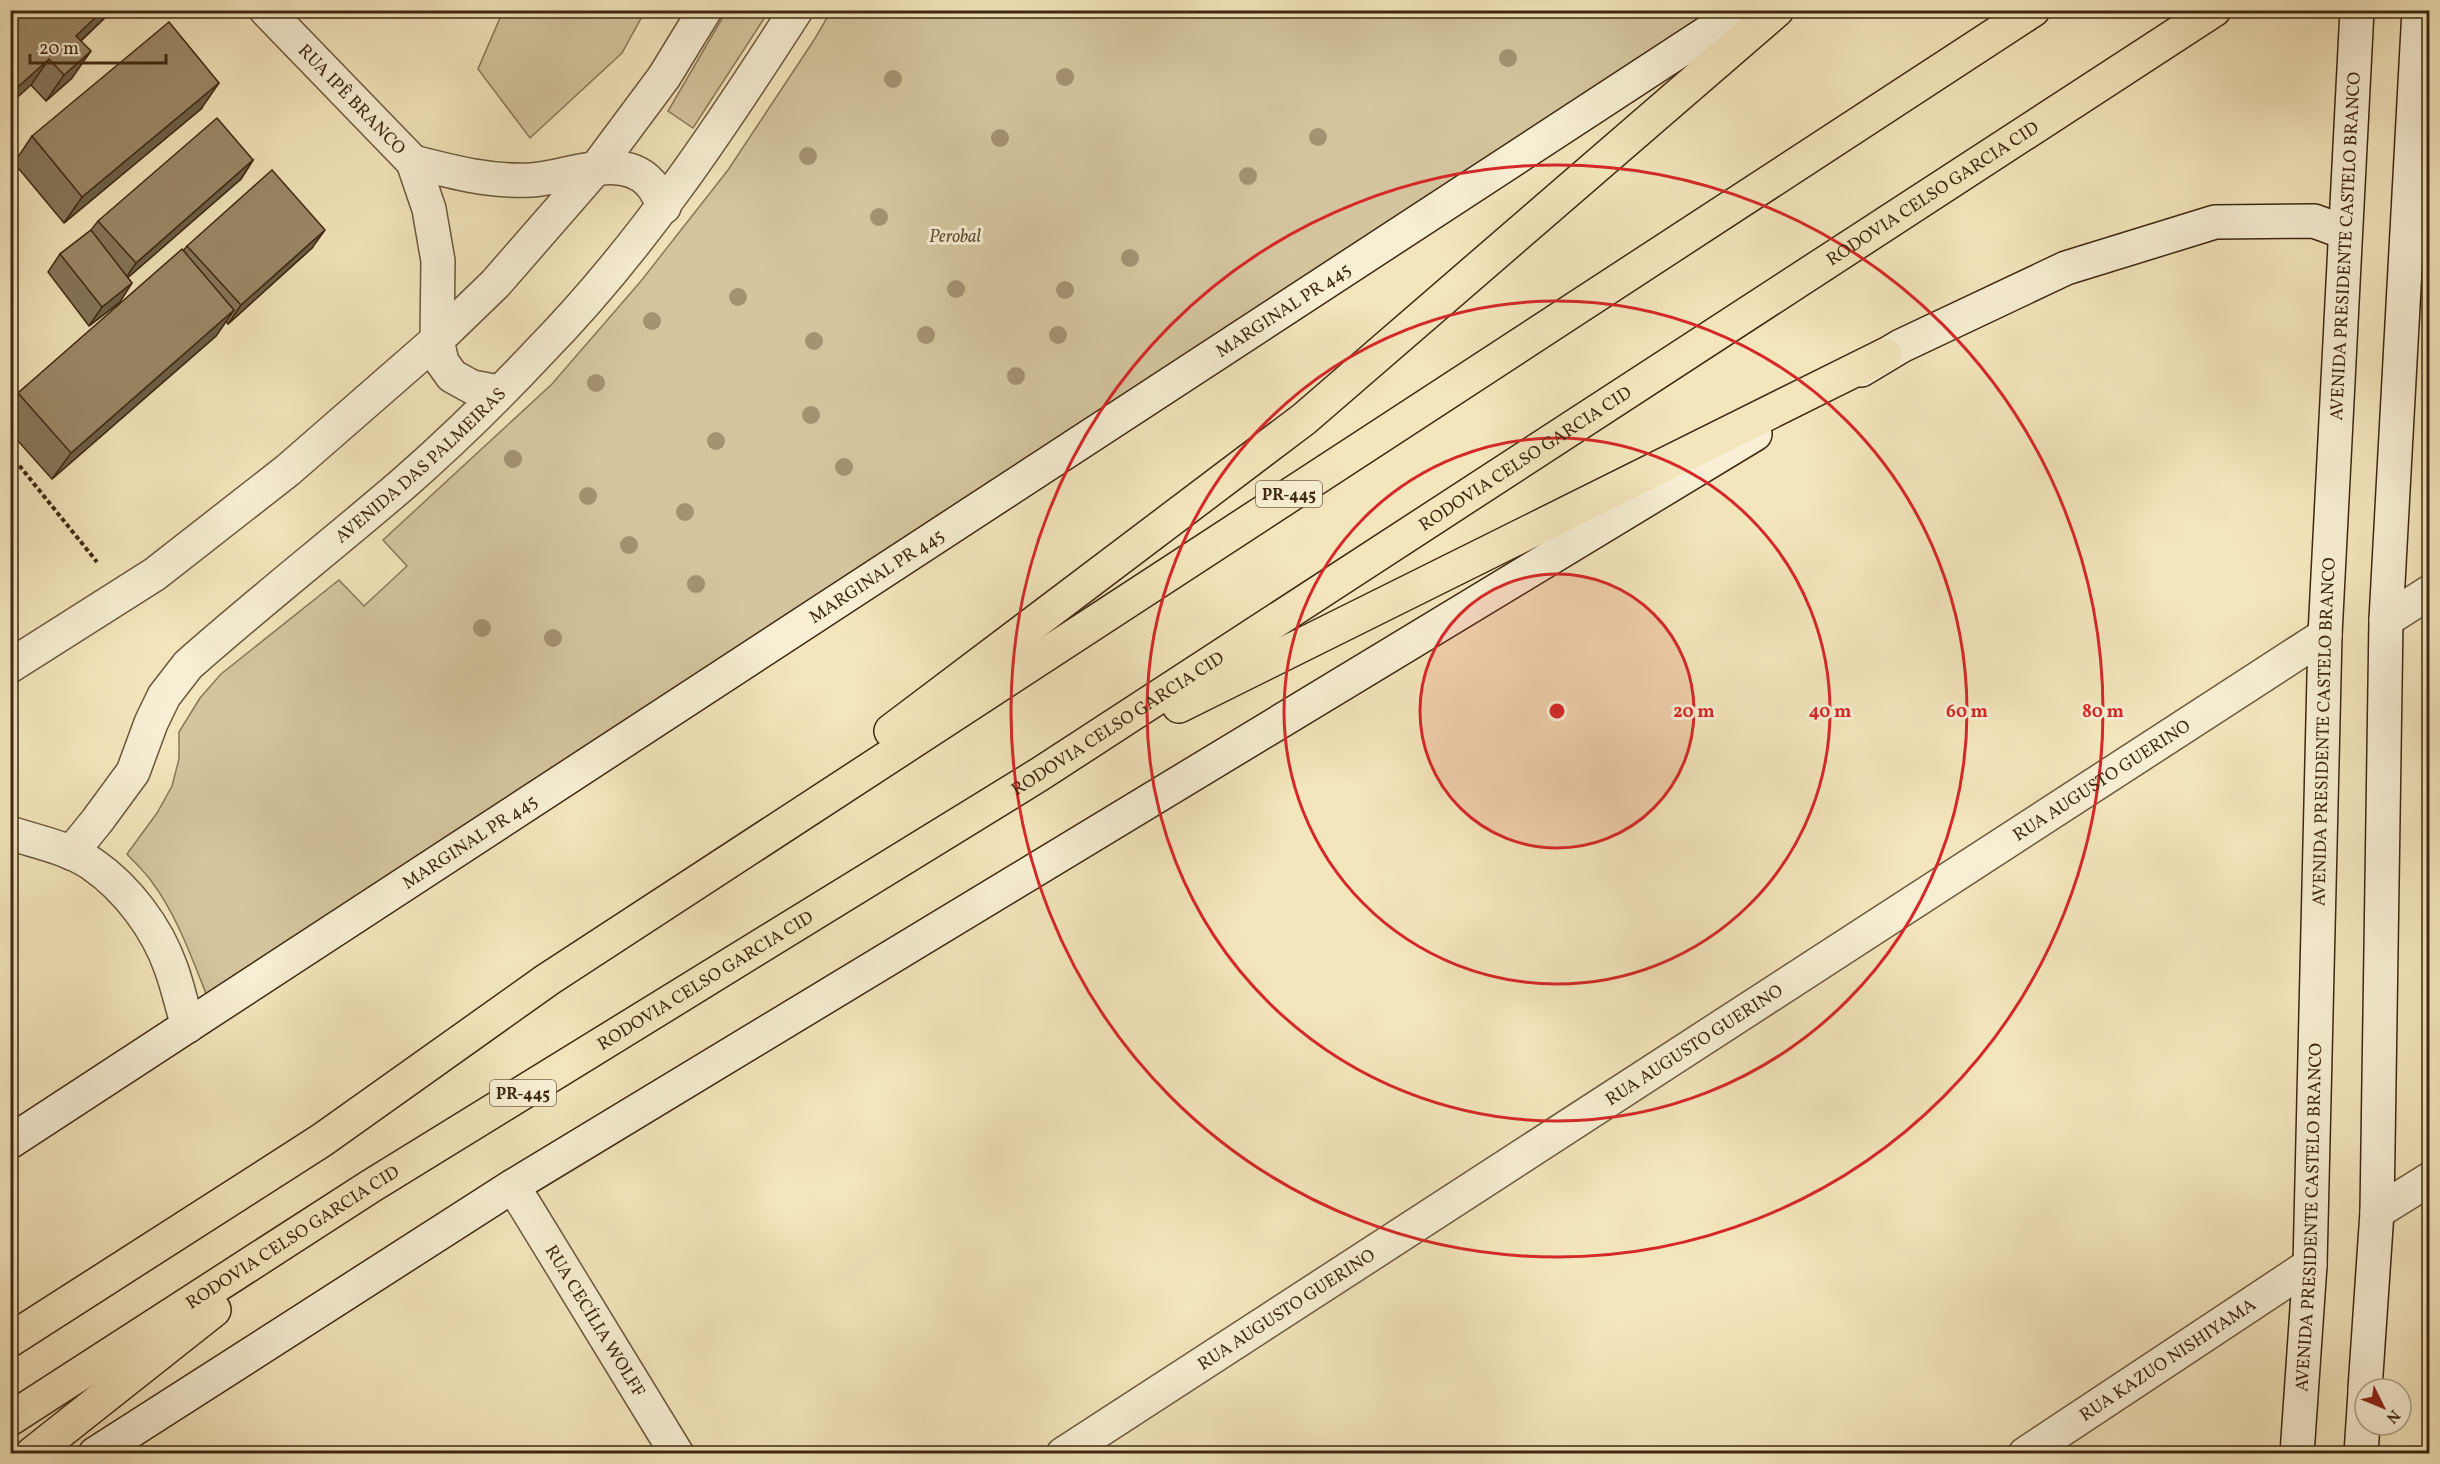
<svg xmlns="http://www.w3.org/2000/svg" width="2440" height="1464" font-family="Vollkorn,serif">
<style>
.green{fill:#d4c59f;stroke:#897658;stroke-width:1.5}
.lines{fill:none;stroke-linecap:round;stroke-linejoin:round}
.street-casing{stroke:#6b573c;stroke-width:36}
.secondary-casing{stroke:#3e2811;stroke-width:36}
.highway-casing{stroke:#3e2811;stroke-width:36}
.path{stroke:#3e2811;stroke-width:4;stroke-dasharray:4.5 3;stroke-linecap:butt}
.street{stroke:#f7eed3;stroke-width:33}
.secondary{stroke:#f7eed3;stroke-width:33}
.highway{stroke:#f3e5bc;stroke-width:33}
.tree{fill:#a49271}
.wall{fill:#86775b;stroke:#3e2811;stroke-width:1.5}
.shaded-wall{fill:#6d614a;stroke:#3e2811;stroke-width:1.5}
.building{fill:#9c8a6a;stroke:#3e2811;stroke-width:1.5}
.ring{fill:none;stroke:#d62828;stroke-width:3}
.labels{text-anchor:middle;stroke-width:6;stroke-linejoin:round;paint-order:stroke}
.shield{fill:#f7eed3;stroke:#76634b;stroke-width:1.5}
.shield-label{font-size:16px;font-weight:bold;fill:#3e2811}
.street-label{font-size:18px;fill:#3e2811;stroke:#f7eed3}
.park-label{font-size:18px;font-style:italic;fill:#644f34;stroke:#f7eed3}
.centre{fill:#d62828;stroke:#f7eed3;stroke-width:3}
.ring-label{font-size:18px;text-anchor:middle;font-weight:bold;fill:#d62828;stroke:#f7eed3;stroke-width:6;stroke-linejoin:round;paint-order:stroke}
</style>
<rect width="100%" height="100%" fill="#f3e5bc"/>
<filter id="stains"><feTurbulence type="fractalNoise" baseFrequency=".00333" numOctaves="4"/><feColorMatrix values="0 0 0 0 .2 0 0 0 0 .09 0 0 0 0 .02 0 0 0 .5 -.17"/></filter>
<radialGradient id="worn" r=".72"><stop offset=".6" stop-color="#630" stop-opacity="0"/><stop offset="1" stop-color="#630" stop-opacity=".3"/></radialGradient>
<!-- green -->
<g class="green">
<path d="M727 10 769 11 693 128 668 111Z"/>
<path d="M503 11V10L645 11 622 53 530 138 478 69Z"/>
<path d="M831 11H1711L207 996C191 956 177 916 152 882 145 872 135 863 127 854L157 813 172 786 179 759V732L200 698 221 674 339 580 364 606 407 566 383 540 552 384 641 281 728 170 814 40Z"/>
</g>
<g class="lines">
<!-- street casing -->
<g class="street-casing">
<g id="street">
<path id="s1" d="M266 10 413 162 429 209 438 261 437 340 442 362 452 376 472 387 499 392"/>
<path d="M413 162C452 172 490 182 531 180 566 178 622 151 650 183 656 189 660 199 664 207"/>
<path d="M2386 620 2430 592"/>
<path d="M10 666 155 574 288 470 437 340 495 284 597 167 664 77 705 10"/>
<path d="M10 833C37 842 69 848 92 864 127 888 157 928 171 968 178 987 182 1007 188 1026"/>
<path id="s2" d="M71 853 97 821 133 772 151 723 164 696 188 665C258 603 332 545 403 484 451 442 497 397 540 351 640 249 719 130 796 10"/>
<path id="s3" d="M513 1186 677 1454"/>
<path d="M2377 1212 2430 1179"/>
<path id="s4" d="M1063 1454 2325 635"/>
<path id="s5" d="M2025 1454 2310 1265"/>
</g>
</g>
<!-- secondary casing -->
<g class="secondary-casing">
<g id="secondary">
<path d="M1861 370 1901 346 2066 268 2215 222 2314 221 2344 232"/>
<path id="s6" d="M10 1142 1742 10"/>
<path d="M2365 1389 2377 1212 2386 620 2419 10"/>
<path d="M95 1454 513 1186 1755 434"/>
<path id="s7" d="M2297 1454 2310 1265 2325 635 2357 10"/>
<path d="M2361 1454 2365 1392"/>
</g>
</g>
<!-- highway casing -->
<g class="highway-casing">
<g id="highway">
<path d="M1179 706 1885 355"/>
<path d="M891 731 1304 419 1777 10"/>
<path d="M10 1340 322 1140 547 980 2033 10"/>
<path id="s8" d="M10 1419 371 1186 1040 774 2214 10"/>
<path d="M32 1454 214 1310"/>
</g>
</g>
<!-- path -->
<path class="path" d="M10 454 97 562"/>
<!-- street -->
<use href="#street" class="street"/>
<!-- secondary -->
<use href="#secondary" class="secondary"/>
<!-- highway -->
<use href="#highway" class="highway"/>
</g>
<!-- trees -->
<g class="tree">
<circle cx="1508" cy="58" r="9"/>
<circle cx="1065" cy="77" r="9"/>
<circle cx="893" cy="79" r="9"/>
<circle cx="1318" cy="137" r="9"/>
<circle cx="1000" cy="138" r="9"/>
<circle cx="808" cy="156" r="9"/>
<circle cx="1248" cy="176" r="9"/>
<circle cx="879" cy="217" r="9"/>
<circle cx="1130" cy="258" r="9"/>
<circle cx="956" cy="289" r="9"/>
<circle cx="1065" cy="290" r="9"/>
<circle cx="738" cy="297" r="9"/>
<circle cx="652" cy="321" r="9"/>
<circle cx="926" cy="335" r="9"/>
<circle cx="1058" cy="335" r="9"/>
<circle cx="814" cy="341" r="9"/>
<circle cx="1016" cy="376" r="9"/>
<circle cx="596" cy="383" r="9"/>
<circle cx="811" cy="415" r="9"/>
<circle cx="716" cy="441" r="9"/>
<circle cx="513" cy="459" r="9"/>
<circle cx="844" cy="467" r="9"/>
<circle cx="588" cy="496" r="9"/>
<circle cx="685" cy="512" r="9"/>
<circle cx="629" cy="545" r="9"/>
<circle cx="696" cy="584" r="9"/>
<circle cx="482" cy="628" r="9"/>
<circle cx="553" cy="638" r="9"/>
</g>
<!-- wall -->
<g class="wall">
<path d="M10 10H113L81 41 72 78 46 101 31 85Z"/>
<path d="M201 109 64 223 14 163 32 136Z"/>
<path d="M253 160 241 179 128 277 120 302 89 326 48 272 60 254 91 230 98 221Z"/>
<path d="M187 246 312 248 228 324 226 321 216 336 52 479 10 432V404L18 393 183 251Z"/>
</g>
<!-- shaded-wall -->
<g class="shaded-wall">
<path d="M103 10H113L58 62 76 36Z"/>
<path d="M91 51 72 78 46 101 64 75Z"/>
<path d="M49 59 31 85 10 104V94Z"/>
<path d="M219 83 201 109 64 223 82 197Z"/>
<path d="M253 160 241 179 123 282 136 263Z"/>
<path d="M325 230 312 248 228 324 241 305Z"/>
<path d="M132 283 120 302 89 326 102 307Z"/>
<path d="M234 310 216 336 52 479 71 453Z"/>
</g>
<!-- building -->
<g class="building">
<path d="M10 10H103L76 36 91 51 64 75 49 59 10 94Z"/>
<path d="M169 22 219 83 82 197 32 136Z"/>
<path d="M217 118 253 160 136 263 98 221Z"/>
<path d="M272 170 325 230 241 305 187 246Z"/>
<path d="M91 230 132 283 102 307 60 254Z"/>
<path d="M182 249 234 310 71 453 18 393Z"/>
</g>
<!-- distance rings -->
<circle cx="1557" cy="711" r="137" fill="#d62828" fill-opacity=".12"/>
<g class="ring">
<circle cx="1557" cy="711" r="137"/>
<circle cx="1557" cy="711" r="273"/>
<circle cx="1557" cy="711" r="410"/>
<circle cx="1557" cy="711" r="546"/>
</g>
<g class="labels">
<!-- shield labels -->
<g class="shield">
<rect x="1256" y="481" width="66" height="26" rx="4.5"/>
<rect x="490" y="1080" width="66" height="26" rx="4.5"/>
</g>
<g class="shield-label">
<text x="1289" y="500">PR-445</text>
<text x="523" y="1099">PR-445</text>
</g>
<!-- street labels -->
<g class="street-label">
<text dy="6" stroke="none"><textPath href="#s1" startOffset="124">RUA IPÊ BRANCO</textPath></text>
<text dy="6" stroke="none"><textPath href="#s8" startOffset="2280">RODOVIA CELSO GARCIA CID</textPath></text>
<text dy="6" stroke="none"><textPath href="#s7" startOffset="1209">AVENIDA PRESIDENTE CASTELO BRANCO</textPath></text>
<text dy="6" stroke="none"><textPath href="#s6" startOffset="1521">MARGINAL PR 445</textPath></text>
<text dy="6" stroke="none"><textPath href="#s8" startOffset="1794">RODOVIA CELSO GARCIA CID</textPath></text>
<text dy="6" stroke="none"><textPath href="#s2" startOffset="530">AVENIDA DAS PALMEIRAS</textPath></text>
<text dy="6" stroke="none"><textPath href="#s6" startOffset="1035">MARGINAL PR 445</textPath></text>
<text dy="6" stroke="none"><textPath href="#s8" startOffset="1308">RODOVIA CELSO GARCIA CID</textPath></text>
<text dy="6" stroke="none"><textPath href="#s7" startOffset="723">AVENIDA PRESIDENTE CASTELO BRANCO</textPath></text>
<text dy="6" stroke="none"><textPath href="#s4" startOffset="1238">RUA AUGUSTO GUERINO</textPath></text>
<text dy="6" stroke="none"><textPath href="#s6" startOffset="549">MARGINAL PR 445</textPath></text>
<text dy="6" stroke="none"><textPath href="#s8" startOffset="822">RODOVIA CELSO GARCIA CID</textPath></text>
<text dy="6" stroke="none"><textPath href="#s4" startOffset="752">RUA AUGUSTO GUERINO</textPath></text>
<text dy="6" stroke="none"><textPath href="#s7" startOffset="237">AVENIDA PRESIDENTE CASTELO BRANCO</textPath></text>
<text dy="6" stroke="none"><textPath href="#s8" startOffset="336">RODOVIA CELSO GARCIA CID</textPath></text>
<text dy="6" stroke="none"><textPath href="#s4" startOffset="266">RUA AUGUSTO GUERINO</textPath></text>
<text dy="6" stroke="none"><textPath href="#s3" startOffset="158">RUA CECÍLIA WOLFF</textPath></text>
<text dy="6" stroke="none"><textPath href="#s5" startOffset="171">RUA KAZUO NISHIYAMA</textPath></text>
</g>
<!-- park labels -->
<g class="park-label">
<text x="955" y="242">Perobal</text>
</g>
</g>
<circle cx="1557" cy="711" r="9" class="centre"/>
<g class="ring-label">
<text x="1694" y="717">20 m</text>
<text x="1830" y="717">40 m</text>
<text x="1967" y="717">60 m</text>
<text x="2103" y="717">80 m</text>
</g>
<!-- margin -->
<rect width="2440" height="1464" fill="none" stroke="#f3e5bc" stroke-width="36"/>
<rect x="12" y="12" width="2416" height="1440" fill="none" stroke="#3e2811" stroke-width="3"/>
<rect x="18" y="18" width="2404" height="1428" fill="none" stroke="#3e2811" stroke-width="1.5"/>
<!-- north arrow -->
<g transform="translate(2383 1407) rotate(133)"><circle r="28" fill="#f7eed3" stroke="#ad9f85" stroke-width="1.5"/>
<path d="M0-4.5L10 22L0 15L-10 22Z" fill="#8f2418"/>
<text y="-9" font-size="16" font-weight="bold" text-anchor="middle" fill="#3e2811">N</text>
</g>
<!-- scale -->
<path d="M30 54v9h136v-9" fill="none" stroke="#3e2811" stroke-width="3"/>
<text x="39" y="54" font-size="18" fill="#3e2811" stroke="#f7eed3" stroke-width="4.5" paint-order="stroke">20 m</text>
<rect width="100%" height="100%" filter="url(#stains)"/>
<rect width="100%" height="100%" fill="url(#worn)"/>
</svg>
